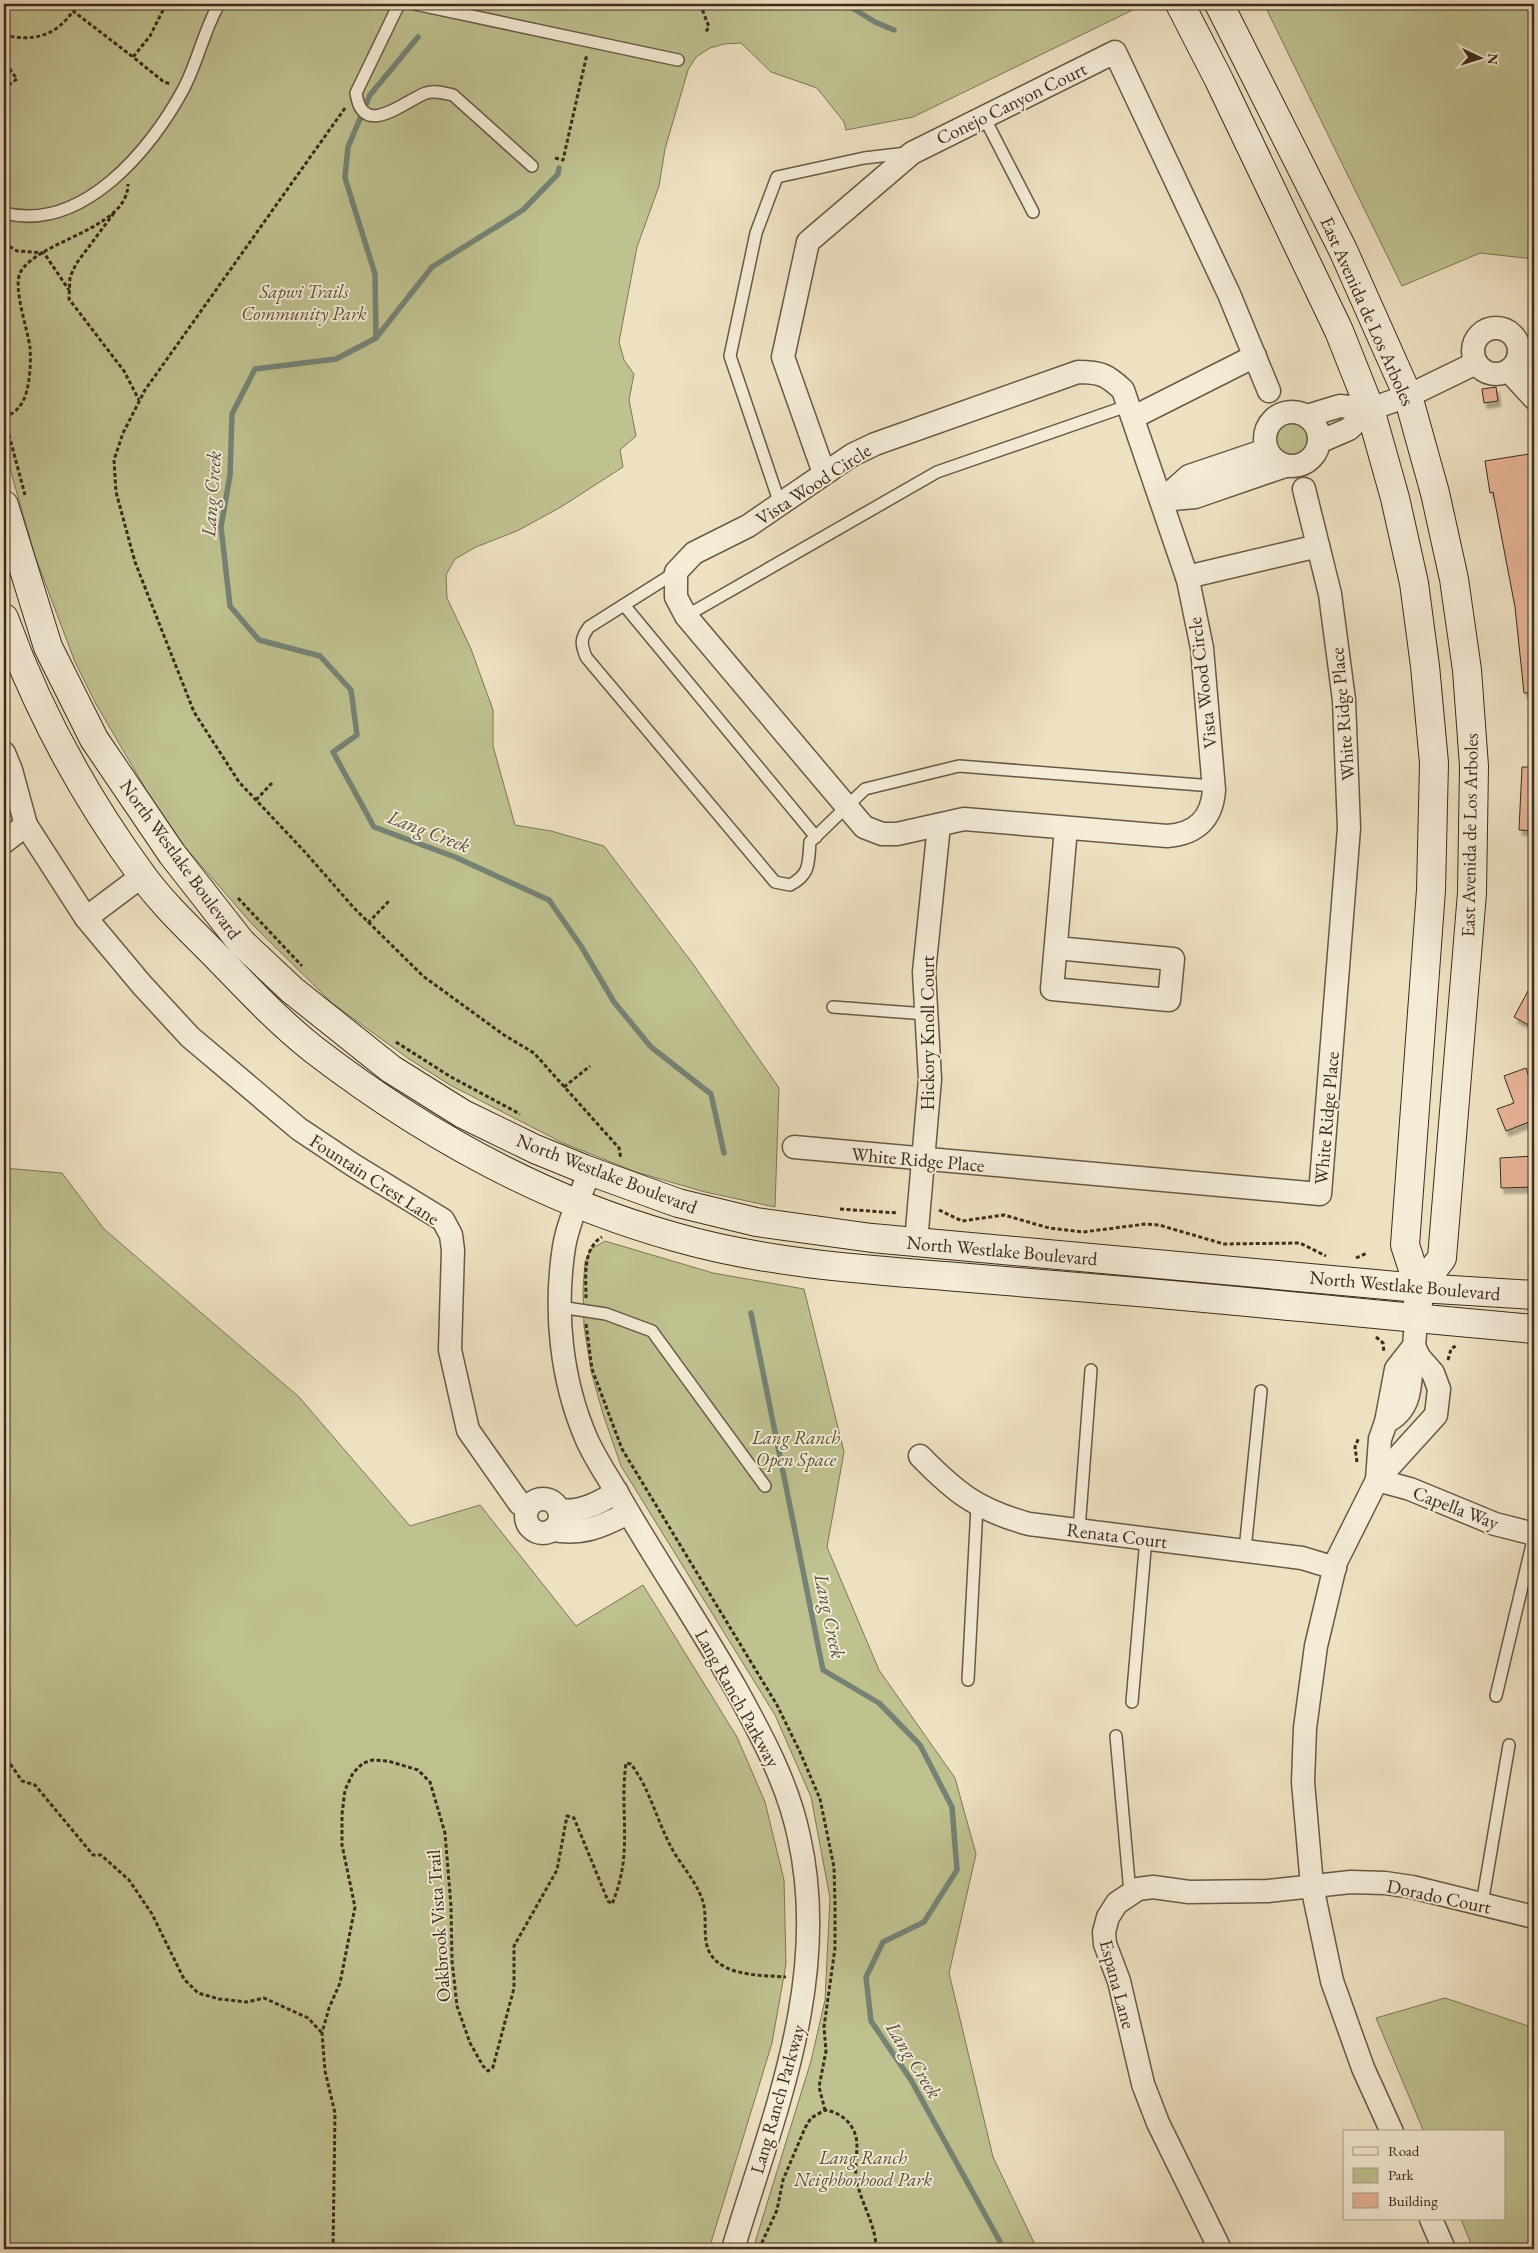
<svg xmlns="http://www.w3.org/2000/svg" width="1538" height="2253" font-family="'EB Garamond',serif">
<style>
.green{fill:#bfc18f;stroke:#7e7656}
.lines{fill:none;stroke-linecap:round;stroke-linejoin:round}
.stream{stroke:#748375;stroke-width:5.5}
.building{fill:#e6b496;stroke:#3d2b1c;filter:url(#shadow)}
.lane-casing{stroke:#695846;stroke-width:14}
.street-casing{stroke:#695846;stroke-width:25}
.secondary-casing{stroke:#3d2b1c;stroke-width:30}
.path{stroke:#3d2b1c;stroke-width:3;stroke-dasharray:4 2.5;stroke-linecap:butt}
.lane{stroke:#f4ecd7;stroke-width:11}
.street{stroke:#f4ecd7;stroke-width:22}
.secondary{stroke:#f4ecd7;stroke-width:28}
.labels{text-anchor:middle;stroke-width:4;stroke-linejoin:round;paint-order:stroke}
.street-label{font-size:19px;fill:#3d2b1c;stroke:#f4ecd7}
.park-label{font-size:19px;font-style:italic;fill:#5e5039;stroke:#f4ecd7}
.water-label{font-size:20px;font-style:italic;fill:#545041;stroke:#f4ecd7}
</style>
<defs>
<filter id="shadow"><feDropShadow dx="3" dy="5.5" stdDeviation="1" flood-color="#0004"/></filter>
</defs>
<rect width="100%" height="100%" fill="#eee1c2"/>
<filter id="stains"><feTurbulence type="fractalNoise" baseFrequency=".004" numOctaves="4"/><feColorMatrix values="0 0 0 0 .2 0 0 0 0 .09 0 0 0 0 .02 0 0 0 .5 -.17"/></filter>
<radialGradient id="worn" r=".72"><stop offset=".6" stop-color="#630" stop-opacity="0"/><stop offset="1" stop-color="#630" stop-opacity=".3"/></radialGradient>
<!-- green -->
<g class="green">
<path d="M4 4H1145L913 117 846 130 844 122 817 88 771 72 741 43 724 44 710 48 696 57 688 70 665 149 659 186 637 247 619 342 624 360 634 374 629 400 636 436 620 450 623 467 561 507 517 531 476 547 455 559 446 575 447 598 471 649 493 710V746L515 825 551 831 604 846 693 964 779 1088 775 1207 705 1192 636 1172 563 1143 450 1085 409 1059 332 1003 252 924 178 839 148 793 96 704 75 662 35 556 4 448Z"/>
<path d="M1264 4H1534V259L1480 253 1402 286Z"/>
<circle cx="1291" cy="439" r="17"/>
<path d="M4 1168 62 1173 104 1229 299 1397 410 1526 480 1505 576 1626 643 1585 737 1737 765 1802 784 1880 786 1964 772 2043 709 2249H4Z"/>
<path d="M605 1241 713 1273 804 1289 844 1452 827 1547 879 1670 955 1778 976 1854 949 1973 993 2157 1037 2249H753L811 2061 825 2000 830 1898 811 1797 775 1715 621 1466 603 1414 591 1371 584 1326 583 1289 585 1262 591 1249Z"/>
<path d="M1445 1998 1534 2028V2249H1473L1461 2219H1504V2132H1424L1376 2018Z"/>
</g>
<g class="lines">
<!-- stream -->
<g class="stream">
<path d="M846 4 875 22 894 30"/>
<path d="M559 168 558 174 523 210 432 267 376 338 336 359 255 369 232 414 230 475 221 527 230 606 259 640 320 656 351 690 357 735 333 752 374 827 455 857 549 900 581 946 614 1002 651 1047 711 1094 724 1153"/>
<path d="M376 338 375 274 345 178 348 147 370 95 418 37"/>
<path d="M751 1313 823 1670 879 1703 920 1745 952 1807 957 1870 924 1922 883 1942 866 1977 871 2021 911 2080 1004 2249"/>
</g>
</g>
<!-- building -->
<g class="building">
<path d="M1496 387 1498 401 1484 403 1482 389Z"/>
<path d="M1529 454 1534 490V693H1524L1515 607 1493 492 1490 493 1485 461Z"/>
<path d="M1522 767H1534V831L1519 830Z"/>
<path d="M1534 980V1028L1514 1017Z"/>
<path d="M1526 1068 1529 1077 1534 1075V1120L1506 1131 1497 1109 1514 1103 1504 1076Z"/>
<path d="M1534 1156V1187L1501 1188 1500 1158Z"/>
</g>
<g class="lines">
<!-- lane casing -->
<g class="lane-casing">
<g id="lane">
<path d="M399 4 356 93C363 140 404 101 426 93 435 90 444 93 453 95L532 166"/>
<path d="M415 4 678 60"/>
<path d="M984 117 1033 212"/>
<path d="M4 213C82 233 151 150 184 88 198 61 204 30 219 4"/>
<path d="M780 504 730 356 756 233 777 177 864 158 907 153"/>
<path d="M676 572 589 627C580 639 581 644 586 657L775 882 790 885C811 874 808 863 810 842L865 789 959 766 1213 786"/>
<path d="M624 605 816 837"/>
<path d="M686 616 937 472 1130 405"/>
<path d="M833 1007 926 1014"/>
<path d="M560 1307 606 1314 652 1331 765 1486"/>
<path d="M1079 1530 1091 1370"/>
<path d="M1245 1550 1261 1391"/>
<path d="M968 1680 977 1506"/>
<path d="M1496 1696 1534 1536"/>
<path d="M1132 1702 1146 1538"/>
<path d="M1116 1736 1130 1893"/>
<path d="M1482 1904 1509 1745"/>
</g>
</g>
<!-- street casing -->
<g class="street-casing">
<g id="street">
<circle cx="1496" cy="351" r="23"/>
<path d="M1520 352 1534 374"/>
<path d="M1509 371 1534 398"/>
<path d="M1078 372C1101 372 1107 375 1123 390L1188 580 1202 648 1214 790C1212 819 1196 834 1167 836L964 819 897 834H882L864 827 686 616 676 597V572L694 553 748 526 852 455 875 444Z"/>
<circle cx="1292" cy="439" r="27"/>
<path d="M1307 416 1340 406 1370 409 1408 396 1476 363"/>
<path d="M1134 417 1255 356"/>
<path d="M1319 442 1349 429 1370 409"/>
<path d="M824 473 783 357 808 242 912 153 1115 52 1229 294 1269 391"/>
<path d="M1162 500 1195 497 1285 466"/>
<path d="M1162 500 1189 476 1266 450"/>
<path d="M1187 577 1318 546"/>
<path d="M4 753 11 770 26 825 86 918 142 985 190 1037 299 1129 353 1165 443 1220 451 1235 453 1250 450 1350 468 1430 520 1504 527 1508"/>
<path d="M4 842 26 825"/>
<path d="M86 918 142 876"/>
<path d="M1056 948 1173 959 1169 1000 1052 989 1066 828"/>
<path d="M794 1147 1320 1194 1349 828 1344 700 1330 594 1304 489"/>
<path d="M590 1170C581 1195 568 1222 564 1247 554 1311 561 1381 587 1440 595 1458 606 1474 616 1491 654 1558 698 1622 736 1689 762 1736 788 1784 799 1837 831 1979 773 2116 733 2249"/>
<path d="M916 1242 930 1079 924 972 939 825"/>
<path d="M1386 1422C1415 1408 1409 1379 1413 1352"/>
<path d="M920 1456C956 1493 978 1510 1029 1524L1302 1558 1335 1568"/>
<path d="M1377 1480 1380 1439 1386 1422 1396 1369 1414 1346 1415 1334"/>
<path d="M1377 1480 1410 1489 1495 1524 1534 1534"/>
<circle cx="543" cy="1516" r="17"/>
<path d="M559 1510C580 1513 599 1503 617 1492"/>
<path d="M552 1530C583 1535 601 1527 628 1513"/>
<path d="M1392 2132 1363 2068 1332 1981 1312 1886 1303 1782 1305 1728 1316 1646 1336 1562 1377 1480 1436 1415 1439 1389 1433 1373 1419 1357 1414 1346"/>
<path d="M1431 2219 1444 2249"/>
<path d="M1220 2249 1158 2123 1143 2084 1119 1981 1105 1944 1104 1932 1108 1917 1117 1903 1138 1889 1153 1887 1189 1892 1268 1891 1351 1882 1385 1883 1412 1887 1534 1917"/>
</g>
</g>
<!-- secondary casing -->
<g class="secondary-casing">
<g id="secondary">
<path d="M1180 4 1219 80 1339 331 1370 409 1395 498 1414 583 1425 666 1434 763 1431 890 1405 1245 1419 1288 1418 1303"/>
<path d="M1219 4 1343 250 1408 396 1435 493 1454 579 1467 670 1474 766 1472 893 1442 1258 1419 1288"/>
<path d="M4 505 48 647 94 739 172 854 241 942 292 990 391 1069 463 1114 535 1149 584 1169 678 1203 756 1222 872 1238 1419 1288 1534 1295"/>
<path d="M4 618C37 709 84 796 141 874 164 906 194 933 221 961 250 991 280 1023 313 1049 422 1133 542 1200 675 1237 762 1262 854 1269 945 1276 993 1280 1041 1284 1090 1288 1238 1300 1386 1316 1534 1329"/>
</g>
</g>
<!-- path -->
<g class="path">
<path d="M166 4 150 36 133 57 164 82 171 84"/>
<path d="M700 4 709 27 705 33"/>
<path d="M73 11 76 4"/>
<path d="M4 35C33 42 56 36 73 11L133 57"/>
<path d="M4 71 9 68 17 79 10 84H4"/>
<path d="M345 108 145 390 123 433 114 460 116 492 135 562 194 712 239 782 305 852 354 908 423 976 504 1035 534 1053 619 1148 621 1159"/>
<path d="M555 158 563 160 587 54"/>
<path d="M114 213 76 264 70 277 69 299 124 371 139 400"/>
<path d="M4 243 17 251 44 253 69 290"/>
<path d="M4 416 25 495"/>
<path d="M4 417C17 413 24 403 27 390 30 377 31 362 30 348 28 330 13 289 20 273 37 240 128 230 128 184"/>
<path d="M256 800 272 783"/>
<path d="M238 898 302 966"/>
<path d="M368 923 389 901"/>
<path d="M396 1042 451 1077 520 1114"/>
<path d="M564 1087 590 1066"/>
<path d="M840 1209 898 1213"/>
<path d="M939 1210 962 1221 1004 1215 1049 1228 1083 1232 1146 1224 1159 1225 1224 1244 1300 1243 1326 1256"/>
<path d="M1356 1258 1367 1253"/>
<path d="M586 1298C586 1277 582 1249 602 1237"/>
<path d="M586 1324 592 1369 622 1449 777 1705 800 1752 820 1799 834 1867 835 1903V1948L824 2027 826 2051 819 2087 825 2110"/>
<path d="M1376 1337 1383 1343 1384 1353"/>
<path d="M1448 1360 1451 1349 1457 1345"/>
<path d="M1357 1462 1355 1447 1359 1437"/>
<path d="M4 1762 11 1765 22 1781 35 1785 93 1855H101L129 1880 152 1914 184 1979 198 1993 219 1999 247 2002 264 1998 308 2018 322 2033"/>
<path d="M333 2249 335 2113 325 2071 322 2033 329 2008 340 1983 355 1907 342 1845V1814L345 1790 353 1773 363 1763 373 1760 388 1761 418 1770 430 1782 445 1833 451 1906 452 1961 457 2006 470 2043 483 2066 488 2071 493 2067 514 1988V1946L557 1870 567 1816 574 1818 608 1901 612 1904C634 1852 619 1814 626 1763L631 1764C649 1788 656 1817 669 1843 678 1862 695 1879 702 1899 707 1911 704 1929 706 1941 711 1977 759 1975 786 1977"/>
<path d="M759 2249 777 2210 783 2180 805 2128 811 2118 825 2110C837 2112 847 2118 853 2129 861 2144 854 2159 856 2175 859 2202 876 2222 876 2249"/>
</g>
<!-- lane -->
<use href="#lane" class="lane"/>
<!-- street -->
<use href="#street" class="street"/>
<!-- secondary -->
<use href="#secondary" class="secondary"/>
</g>
<g class="labels">
<!-- street labels -->
<g class="street-label">
<text transform="translate(1011 103) rotate(-26)" y="7">Conejo Canyon Court</text>
<text transform="translate(1368 311) rotate(66)" y="7">East Avenida de Los Arboles</text>
<text transform="translate(813 484) rotate(-33)" y="7">Vista Wood Circle</text>
<text transform="translate(1202 683) rotate(-97)" y="7">Vista Wood Circle</text>
<text transform="translate(1342 714) rotate(-95)" y="7">White Ridge Place</text>
<text transform="translate(1469 835) rotate(-89)" y="7">East Avenida de Los Arboles</text>
<text transform="translate(181 859) rotate(54)" y="7">North Westlake Boulevard</text>
<text transform="translate(927 1033) rotate(-90)" y="7">Hickory Knoll Court</text>
<text transform="translate(1326 1118) rotate(-85)" y="7">White Ridge Place</text>
<text transform="translate(918 1159) rotate(5)" y="7">White Ridge Place</text>
<text transform="translate(607 1173) rotate(21)" y="7">North Westlake Boulevard</text>
<text transform="translate(375 1179) rotate(33)" y="7">Fountain Crest Lane</text>
<text transform="translate(1002 1250) rotate(5)" y="7">North Westlake Boulevard</text>
<text transform="translate(1405 1285) rotate(5)" y="7">North Westlake Boulevard</text>
<text transform="translate(1456 1507) rotate(21)" y="7">Capella Way</text>
<text transform="translate(1117 1535) rotate(7)" y="7">Renata Court</text>
<text transform="translate(738 1698) rotate(61)" y="7">Lang Ranch Parkway</text>
<text transform="translate(1439 1896) rotate(12)" y="7">Dorado Court</text>
<text transform="translate(438 1926) rotate(-94)" y="7">Oakbrook Vista Trail</text>
<text transform="translate(1118 1984) rotate(75)" y="7">Espana Lane</text>
<text transform="translate(777 2099) rotate(-74)" y="7">Lang Ranch Parkway</text>
</g>
<!-- park labels -->
<g class="park-label">
<text x="304" y="298">Sapwi Trails<tspan x="304" dy="22">Community Park</tspan></text>
<text x="796" y="1444">Lang Ranch<tspan x="796" dy="22">Open Space</tspan></text>
<text x="863" y="2164">Lang Ranch<tspan x="863" dy="22">Neighborhood Park</tspan></text>
</g>
<!-- water labels -->
<g class="water-label">
<text transform="translate(211 494) rotate(-86)" y="7">Lang Creek</text>
<text transform="translate(429 831) rotate(21)" y="7">Lang Creek</text>
<text transform="translate(830 1616) rotate(78)" y="7">Lang Creek</text>
<text transform="translate(914 2060) rotate(58)" y="7">Lang Creek</text>
</g>
</g>
<!-- margin -->
<rect width="1538" height="2253" fill="none" stroke="#eee1c2" stroke-width="20"/>
<rect x="5" y="5" width="1528" height="2243" fill="none" stroke="#3d2b1c" stroke-width="2.5"/>
<rect x="10" y="10" width="1518" height="2233" fill="none" stroke="#3d2b1c"/>
<!-- legend -->
<rect x="1343" y="2130" width="162" height="90" fill="#f4ecd7" stroke="#ab9f8c"/>
<rect x="1353" y="2147" width="25" height="8" fill="#f4ecd7" stroke="#ab9f8c"/>
<text x="1388" y="2156" font-size="15" fill="#3d2b1c">Road</text>
<rect x="1353" y="2168" width="25" height="15" fill="#bfc18f" stroke="#ab9f8c"/>
<text x="1388" y="2180" font-size="15" fill="#3d2b1c">Park</text>
<rect x="1353" y="2193" width="25" height="15" fill="#e6b496" stroke="#ab9f8c"/>
<text x="1388" y="2206" font-size="15" fill="#3d2b1c">Building</text>
<!-- north arrow -->
<g transform="translate(1480 58) rotate(94)" stroke="#f4ecd7" stroke-width="4" paint-order="stroke">
<path d="M0-4L9 19L0 12L-9 19Z" fill="#3d2b1c"/>
<text y="-8" font-size="14" font-weight="bold" text-anchor="middle" fill="#3d2b1c">N</text>
</g>
<rect width="100%" height="100%" filter="url(#stains)"/>
<rect width="100%" height="100%" fill="url(#worn)"/>
</svg>
